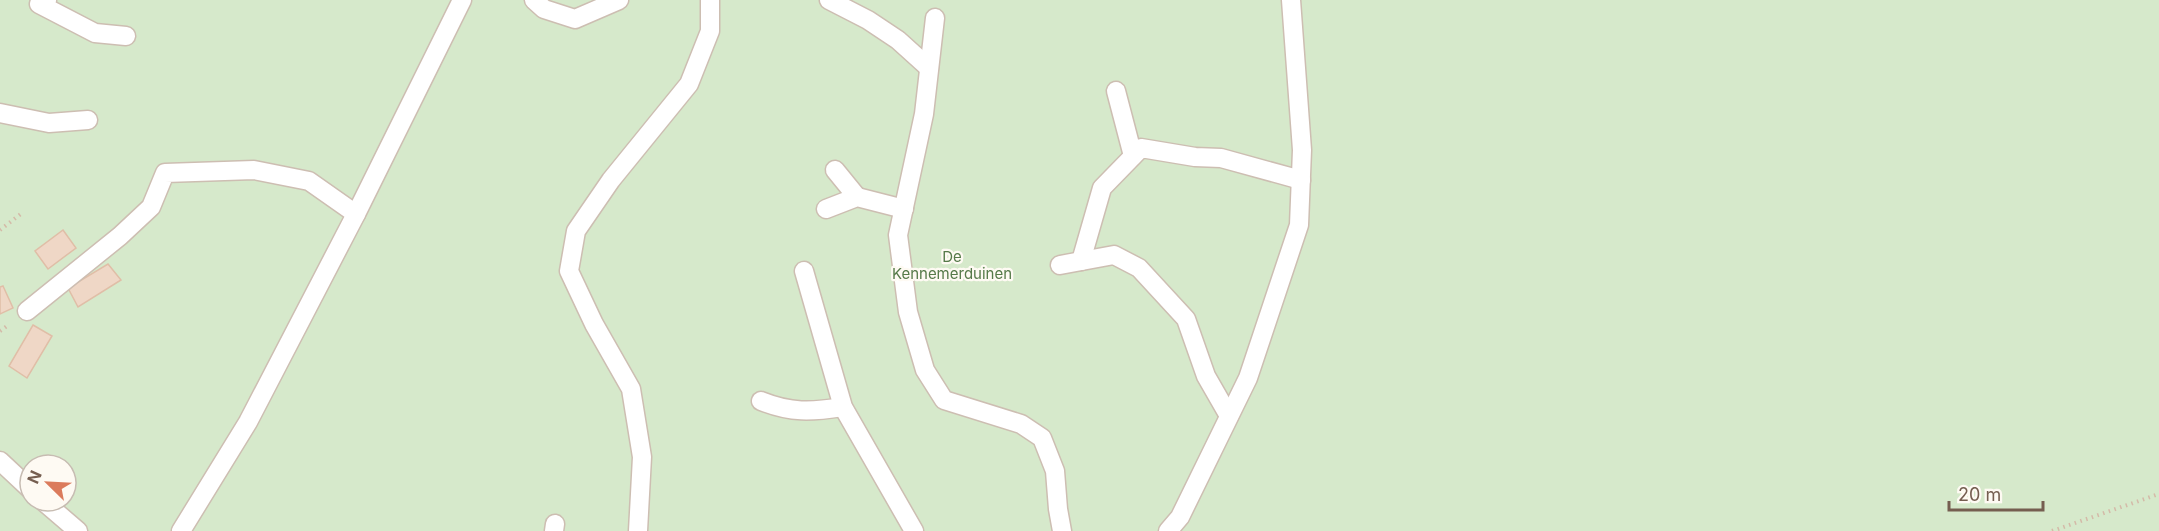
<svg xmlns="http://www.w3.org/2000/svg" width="2159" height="531" font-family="Inter,sans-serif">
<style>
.green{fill:#d6e9cb;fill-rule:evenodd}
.building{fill:#efd7c6;stroke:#e0bea7;stroke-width:1.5}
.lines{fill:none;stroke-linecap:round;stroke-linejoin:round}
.lane-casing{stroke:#cdbeb2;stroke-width:21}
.path{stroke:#d4baa8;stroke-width:4;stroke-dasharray:1.5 4.5;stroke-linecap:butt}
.lane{stroke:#fff;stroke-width:18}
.labels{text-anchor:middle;stroke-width:4.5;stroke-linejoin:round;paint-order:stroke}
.park-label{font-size:15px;fill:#567a49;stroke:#fefaf3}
</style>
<rect width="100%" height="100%" fill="#fbf6ec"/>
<!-- green -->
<path class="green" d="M0 0H2159V531H0ZM30 465H66V501H30Z"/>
<!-- building -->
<g class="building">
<path d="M63 230 76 248 48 269 35 251Z"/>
<path d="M108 264 121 280 78 307 68 288Z"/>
<path d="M3 286 13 308 0 314V287Z"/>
<path d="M33 325 52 336 27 378 9 366Z"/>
</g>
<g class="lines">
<!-- lane casing -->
<g class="lane-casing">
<g id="lane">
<path d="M47 0 39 4 95 33 126 36"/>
<path d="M534 0 544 9 575 19 619 0"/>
<path d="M829 0 868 20 898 40 929 68"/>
<path d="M935 18 924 114 898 235 908 312 925 370 944 400 1021 424 1042 438 1055 471 1058 509 1062 531"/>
<path d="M1116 91 1133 156"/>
<path d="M0 113 49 123 88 120"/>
<path d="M835 170 857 197"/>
<path d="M826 209 857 197 904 209"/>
<path d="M356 214 462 0"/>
<path d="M1081 261 1102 188 1141 148 1195 157 1221 158 1301 180"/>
<path d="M1060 265 1114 255 1139 268 1186 319 1206 376 1229 416"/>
<path d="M804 271 843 407 914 531"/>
<path d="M27 311 120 236 151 207 165 173 254 170 309 181 356 214 248 422 181 531"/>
<path d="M761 401C791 413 811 412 843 407"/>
<path d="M0 461 30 489"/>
<path d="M43 501 78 531"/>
<path d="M554 531 555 524"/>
<path d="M638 531 642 457 631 389 594 324 569 271 576 231 611 180 689 84 710 31V0"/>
<path d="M1168 531 1180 517 1248 378 1299 225 1302 150 1291 0"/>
</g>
</g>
<!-- path -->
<g class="path">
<path d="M0 230 22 213"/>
<path d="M0 331 7 326"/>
<path d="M2052 531 2159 494"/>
</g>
<!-- lane -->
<use href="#lane" class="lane"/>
</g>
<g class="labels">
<!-- park labels -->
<g class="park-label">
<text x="952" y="262">De<tspan x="952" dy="17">Kennemerduinen</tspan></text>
</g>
</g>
<!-- north arrow -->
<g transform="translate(48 483) rotate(294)"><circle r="28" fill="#fefaf3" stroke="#c7bcb2" stroke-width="1.5"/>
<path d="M0-4.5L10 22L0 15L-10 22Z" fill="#db7b5c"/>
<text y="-9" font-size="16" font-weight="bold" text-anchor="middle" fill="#755e50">N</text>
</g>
<!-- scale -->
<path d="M1949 501v9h94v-9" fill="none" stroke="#755e50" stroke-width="3"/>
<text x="1958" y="501" font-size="18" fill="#755e50" stroke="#fefaf3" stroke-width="4.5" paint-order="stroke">20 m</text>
</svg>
